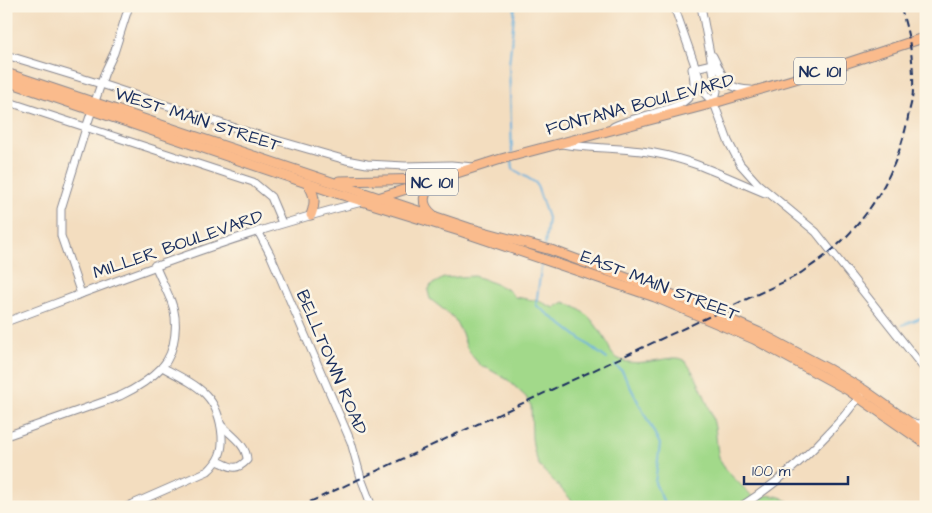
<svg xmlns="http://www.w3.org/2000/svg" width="932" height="513" font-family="'Architects Daughter',sans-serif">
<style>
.green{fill:#a2d98a;stroke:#5e8474}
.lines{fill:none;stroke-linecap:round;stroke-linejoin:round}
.stream{stroke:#67b0de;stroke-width:2}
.minor-casing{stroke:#87868e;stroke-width:9}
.major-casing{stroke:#87868e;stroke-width:11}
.minor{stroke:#fff;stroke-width:7}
.major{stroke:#fabb8c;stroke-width:9}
.rail{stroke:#1b2f5e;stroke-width:2;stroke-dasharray:8 4;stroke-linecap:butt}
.labels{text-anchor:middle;stroke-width:5;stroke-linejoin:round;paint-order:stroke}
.shield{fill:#fcf5e5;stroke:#5e6a86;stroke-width:1}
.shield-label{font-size:16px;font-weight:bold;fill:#1b2f5e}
.street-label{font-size:18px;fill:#1b2f5e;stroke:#fcf5e5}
</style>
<rect width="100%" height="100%" fill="#fcf5e5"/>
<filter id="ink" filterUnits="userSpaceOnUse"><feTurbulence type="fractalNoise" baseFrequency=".02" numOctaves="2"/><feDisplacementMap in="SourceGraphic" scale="10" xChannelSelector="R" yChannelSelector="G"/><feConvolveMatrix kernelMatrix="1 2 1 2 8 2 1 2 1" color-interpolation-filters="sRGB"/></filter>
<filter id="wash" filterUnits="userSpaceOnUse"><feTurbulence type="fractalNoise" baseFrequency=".0096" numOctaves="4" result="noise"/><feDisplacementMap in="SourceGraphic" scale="20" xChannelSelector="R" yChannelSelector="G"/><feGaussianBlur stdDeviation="1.12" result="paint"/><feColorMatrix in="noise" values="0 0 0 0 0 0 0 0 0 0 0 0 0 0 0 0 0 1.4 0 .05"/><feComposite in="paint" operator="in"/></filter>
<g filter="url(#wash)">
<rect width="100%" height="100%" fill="#f3ddbf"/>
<!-- green -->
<path class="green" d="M474 276 486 280 507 289 515 297 539 301 554 308 564 302C588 312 592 319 605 339 609 343 609 351 613 355 633 374 675 350 685 361 696 373 710 407 714 423 717 435 716 449 720 460 724 471 744 487 753 497 769 495 782 493 794 507H578L539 465 534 451 532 438 531 406 526 397 508 380 487 368 482 367 473 357 466 346 462 333 453 317 430 299 428 291 431 285 444 278Z"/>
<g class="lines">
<!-- stream -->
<g class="stream">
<path d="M512 153 509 65 515 6"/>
<path d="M512 160 513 169 536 183 548 218 545 245"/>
<path d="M542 262 536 305 607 359"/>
<path d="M902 325 926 316"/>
<path d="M615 365 622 371 660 444 655 483 666 507"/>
</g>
</g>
</g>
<g filter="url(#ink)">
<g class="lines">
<!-- minor casing -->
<g class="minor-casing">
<g id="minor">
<path d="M674 6 705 94 714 103 728 141 740 164 758 184 816 232 926 371"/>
<path d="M701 6 717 91 714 103"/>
<path d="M6 55 101 84 245 131 346 160 367 164 405 166 451 165 474 167"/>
<path d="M713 56C724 77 724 89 751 90"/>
<path d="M695 68 712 64"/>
<path d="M6 101 253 182 271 197 282 223"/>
<path d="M613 127C632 116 678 112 690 96 696 88 694 78 692 69"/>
<path d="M562 144C592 149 623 147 654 153 694 160 728 178 765 193"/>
<path d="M258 231 270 254 351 442 361 478 372 507"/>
<path d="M81 294 61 236V209L86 128 105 72 114 53 129 6"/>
<path d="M6 322C124 278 240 232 362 202"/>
<path d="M912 422 916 424 926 423"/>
<path d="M6 436 120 396C135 389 150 380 162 367 176 352 179 320 171 301 166 289 160 277 155 265"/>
<path d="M218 461C231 467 236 472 247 460 247 445 231 435 221 425"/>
<path d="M126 507 208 471C219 461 223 451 222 436 219 394 196 385 162 367"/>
<path d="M740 507C777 484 808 456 837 424 846 415 853 403 862 395"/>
</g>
</g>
<!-- major casing -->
<g class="major-casing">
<g id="major">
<path d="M6 73 469 228 551 250 681 298 758 332 828 369 864 390 926 434"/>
<path d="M6 81 336 193 463 232 655 297 754 339 848 390 926 444"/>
<path d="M339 181 429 179"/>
<path d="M307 183C315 194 316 202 311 215"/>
<path d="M378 198 501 159 714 103 829 69 926 37"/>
<path d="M433 215C420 204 422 193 435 183"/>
</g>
</g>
<!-- minor -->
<use href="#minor" class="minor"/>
<!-- major -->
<use href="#major" class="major"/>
<!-- rail -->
<path class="rail" d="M299 507 775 286C785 281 796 277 805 270 861 235 898 177 909 112 911 104 913 97 913 89 914 61 909 33 900 6"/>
</g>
</g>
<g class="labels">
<!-- shield labels -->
<g class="shield">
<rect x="794" y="57.5" width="52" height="27" rx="4"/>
<rect x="406" y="168.5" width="52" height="27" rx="4"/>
</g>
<g class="shield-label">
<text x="820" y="77">NC 101</text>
<text x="432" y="188">NC 101</text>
</g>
<!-- street labels -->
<g class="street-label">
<text transform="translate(640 104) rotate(-15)" y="6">FONTANA BOULEVARD</text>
<text transform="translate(198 119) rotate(18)" y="6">WEST MAIN STREET</text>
<text transform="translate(178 244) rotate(-19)" y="6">MILLER BOULEVARD</text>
<text transform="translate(660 285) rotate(21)" y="6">EAST MAIN STREET</text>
<text transform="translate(332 362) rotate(67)" y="6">BELLTOWN ROAD</text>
</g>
</g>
<!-- margin -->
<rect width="932" height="513" fill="none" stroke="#fcf5e5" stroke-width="25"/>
<!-- scale -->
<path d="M744 476v8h104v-8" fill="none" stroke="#1b2f5e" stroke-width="2.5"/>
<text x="752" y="476" font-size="15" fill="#1b2f5e" stroke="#fcf5e5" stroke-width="4" paint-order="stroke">100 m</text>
</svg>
